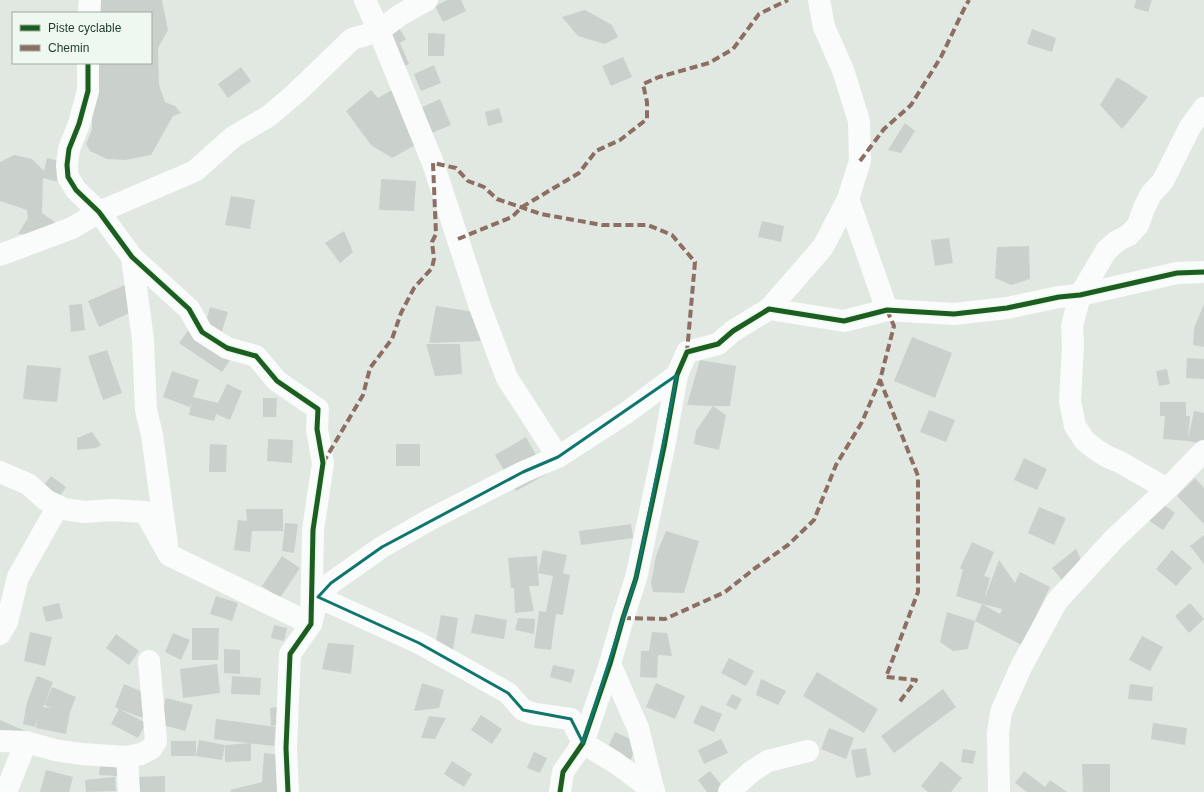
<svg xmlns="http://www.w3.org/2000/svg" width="1204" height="792" font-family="Helvetica,sans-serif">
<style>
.building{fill:#cad0cb;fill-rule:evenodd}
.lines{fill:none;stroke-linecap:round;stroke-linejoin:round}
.street{stroke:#fafcfb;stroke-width:22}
.quiet{stroke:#8d6e63;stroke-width:4;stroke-dasharray:8 4;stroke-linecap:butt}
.cycleway-casing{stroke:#eef7f0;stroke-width:8}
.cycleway{stroke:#1b5e20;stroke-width:5}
.marked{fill:none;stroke:#0f766e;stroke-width:3;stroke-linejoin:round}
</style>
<rect width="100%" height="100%" fill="#e1e8e2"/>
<!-- building -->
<g class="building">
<path d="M101 0H162L168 30 158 48 159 85 165 102 175 106 181 113 173 116 151 155 125 160 107 159 90 151 86 144 92 129V63H151V13H101Z"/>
<path d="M447 0H461L466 11 443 22 435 6Z"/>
<path d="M1136 0H1152L1148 12 1134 8Z"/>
<path d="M585 10 612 25 618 37 605 44 578 36 562 17Z"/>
<path d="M397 25 406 39 400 43 409 64 396 70 383 35Z"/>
<path d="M1032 29 1056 38 1052 52 1027 44Z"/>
<path d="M428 33 445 34 444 56H428Z"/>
<path d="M623 57 632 77 611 86 602 66Z"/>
<path d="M434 65 441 83 421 91 414 74Z"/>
<path d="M241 67 251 81 228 98 218 84Z"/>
<path d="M1117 77 1148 97 1122 129 1100 105Z"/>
<path d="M371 90 378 98 392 90 419 143 392 158 371 145 346 111Z"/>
<path d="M440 99 451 125 427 135 416 110Z"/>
<path d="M499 108 503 122 488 126 485 112Z"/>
<path d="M905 123 915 131 901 153 888 150Z"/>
<path d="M14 155 32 159 44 171 47 158 67 163 62 183 43 178 42 213 56 223 44 235 18 234 28 218 27 210 0 201V162Z"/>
<path d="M381 179 416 181 414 211 379 210Z"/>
<path d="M231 196 255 200 250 229 225 225Z"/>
<path d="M762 221 784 226 781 242 758 237Z"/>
<path d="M344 231 353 252 340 263 325 243Z"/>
<path d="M949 238 953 263 935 266 931 240Z"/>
<path d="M1029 246 1030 279 1011 285 995 278 997 247Z"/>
<path d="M125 285 136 310 99 327 88 301Z"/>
<path d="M82 304 85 330 71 332 69 305Z"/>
<path d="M1204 304V347L1193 345 1194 328Z"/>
<path d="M436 306 481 313 483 341 429 343Z"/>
<path d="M210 307 228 312 221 334 204 330Z"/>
<path d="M190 328 232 357 222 372 179 343Z"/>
<path d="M912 337 952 353 935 398 894 381Z"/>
<path d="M426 344H460L462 374 435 376Z"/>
<path d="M107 350 122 393 103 400 88 356Z"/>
<path d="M1187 358 1204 359V379L1186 378Z"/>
<path d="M700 360 736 366 730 406H713L726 415 719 450 694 444 696 431 713 406 687 405Z"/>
<path d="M27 365 61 368 57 402 23 399Z"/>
<path d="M1167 369 1170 384 1159 386 1156 371Z"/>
<path d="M172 371 199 380 193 397 218 403 227 384 242 391 230 420 216 414 214 421 189 415 192 401 190 407 163 397Z"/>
<path d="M263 398H277L276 417H263Z"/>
<path d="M1160 402H1186V416H1190L1188 439 1194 411 1204 413V444L1188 441 1163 439 1165 416H1160Z"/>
<path d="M929 410 955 420 946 442 920 432Z"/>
<path d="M92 432 101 445 96 448 77 450V438Z"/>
<path d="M526 437 547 474 516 491 495 455Z"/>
<path d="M268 439 293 440 292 463 267 461Z"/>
<path d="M210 444 227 445 226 472H209Z"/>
<rect x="396" y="444" width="24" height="22"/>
<path d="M1024 458 1047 469 1037 490 1014 480Z"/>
<path d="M51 476 66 487 59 497 44 485Z"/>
<path d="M1195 478 1204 488V522L1203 523 1177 496Z"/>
<path d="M1160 502 1175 513 1163 530 1148 520Z"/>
<path d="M1039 507 1066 518 1054 545 1028 533Z"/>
<path d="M246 509H283V531H252L250 552 234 550 238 520 247 521Z"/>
<path d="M285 523 298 524 294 553 282 551Z"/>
<path d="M631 524 633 538 581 545 579 531Z"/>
<path d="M666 531 699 541 684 593 653 592 651 583 656 556Z"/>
<path d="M1204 535V564L1190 546Z"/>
<path d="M972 542 994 552 984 576 990 578 984 600 999 560 1015 583 1020 572 1050 587 1022 645 975 621 968 649 953 651 940 642 947 612 975 621 982 604 956 596 963 570 960 568ZM982 604 1002 609 1000 614Z"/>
<path d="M1076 549 1087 573 1067 586 1052 568Z"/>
<path d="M543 550 567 555 563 573 570 575 563 615 556 614 551 650 534 648 539 611 546 612 553 576 538 573Z"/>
<path d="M1172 550 1192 568 1176 586 1156 569Z"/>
<path d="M282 556 300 568 280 598 262 586Z"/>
<path d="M537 556 539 586H529L534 611 515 613 514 588H511L508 558Z"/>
<path d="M216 596 238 603 232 621 210 614Z"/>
<path d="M59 603 63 618 46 622 42 607Z"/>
<path d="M1190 603 1204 619 1189 633 1175 616Z"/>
<path d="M475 614 507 620 504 639 471 633Z"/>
<path d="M441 615 458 618 453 650 435 647Z"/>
<path d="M518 618 535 619 534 634 515 630Z"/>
<path d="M274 625 287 628 284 641 271 638Z"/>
<path d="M192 628H219L218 660H192Z"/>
<path d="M30 632 52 637 45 666 24 661Z"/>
<path d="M652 632 667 633 672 656 658 655 657 678 640 677 641 651H649Z"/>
<path d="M173 633 190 640 181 660 165 652Z"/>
<path d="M116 634 139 651 129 665 106 648Z"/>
<path d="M1142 636 1163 647 1150 671 1129 660Z"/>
<path d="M328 643 354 645 351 674 322 669Z"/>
<path d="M224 649 240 650V674L224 673Z"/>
<path d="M729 658 754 671 746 686 721 673Z"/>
<path d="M217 664 220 693 183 698 180 669Z"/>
<path d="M553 665 575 670 571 683 550 677Z"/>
<path d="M817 672 878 709 864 733 803 696Z"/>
<path d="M37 676 53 682 43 707 52 708 44 705 52 687 76 697 70 712 66 734 36 728 37 719 35 727 23 724 27 702Z"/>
<path d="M232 676 261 678 260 695 231 694Z"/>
<path d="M761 679 786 691 778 705 756 695Z"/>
<path d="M422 683 444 690 439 708 414 711Z"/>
<path d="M656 683 685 696 675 719 646 707Z"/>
<path d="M124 684 152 696 143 718 119 709 146 723 138 738 111 724 119 709 115 707Z"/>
<path d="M1130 684 1153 687 1152 701 1128 699Z"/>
<path d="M943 689 956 707 894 753 881 736Z"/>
<path d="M732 694 742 699 736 710 726 705Z"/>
<path d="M166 698 193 705 185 731 159 724Z"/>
<path d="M701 705 722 714 714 732 693 723Z"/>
<path d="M284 706 285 725 271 726 270 708Z"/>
<path d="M481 715 502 729 492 744 471 730Z"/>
<path d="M429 716 446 718 435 739 421 738Z"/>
<path d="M216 719 276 727 274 746 214 739Z"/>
<path d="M0 720 30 733 0 741Z"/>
<path d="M1153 723 1187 728 1185 745 1151 739Z"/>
<path d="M829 728 854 738 846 759 821 749Z"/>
<path d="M615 732 639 743 628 765 605 754Z"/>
<path d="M721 739 728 753 704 764 698 750Z"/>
<path d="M199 740 225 745 222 760 196 756H171V741H196V756Z"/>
<path d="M251 743V761L225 762V745Z"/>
<path d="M866 748 871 775 856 778 851 750Z"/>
<path d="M963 749 976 751 973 764 961 762Z"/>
<path d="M534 752 547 758 540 773 527 768Z"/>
<path d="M264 753 281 755 279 792H231L230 790 262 782Z"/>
<path d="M101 755 134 777 99 775Z"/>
<path d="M452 761 472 774 464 787 444 774Z"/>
<path d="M941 761 962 778 951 792H928L921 786Z"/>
<path d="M1082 764H1110V792H1083Z"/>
<path d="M46 770 73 777 69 792H40Z"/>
<path d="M710 771 727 792H707L698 780Z"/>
<path d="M1024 771 1045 787 1050 780 1067 792H1027L1015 783Z"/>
<path d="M165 776V792H135L134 777Z"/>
<path d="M115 777 116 791 86 792 85 780Z"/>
</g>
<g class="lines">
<!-- street -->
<g class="street">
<path d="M365 0 379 31 433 163 480 307 507 378 558 457"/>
<path d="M89 13 90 0"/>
<path d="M88 63V91L79 124 69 149 67 165 68 177 76 190 99 212 132 257 189 309 202 332 227 348 256 356 277 381 318 409 317 429 323 463 313 530 311 624 290 654 286 748 288 792"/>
<path d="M848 199 887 310"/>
<path d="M0 255 72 228 99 212 195 171 233 137 269 116 297 92 352 39 379 31 400 15 427 0"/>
<path d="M132 257 143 340 146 410 152 435 167 544"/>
<path d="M769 309 823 247 848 199 860 161 859 121 843 70 824 27 819 0"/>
<path d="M0 472 28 484 46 500 64 509 84 512 112 510 145 512 169 555 311 624 318 597 419 643 508 693 523 710 535 714 571 719 583 743 616 763 654 791"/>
<path d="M1167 489 1120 462 1108 457 1098 451 1085 441 1075 426 1070 401 1073 345 1072 326 1080 295 1106 251 1117 241 1129 235 1138 225 1144 208 1151 194 1163 181 1190 127 1204 108"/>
<path d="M318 597 331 583 382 547 431 519 523 472 558 457 626 413 677 375"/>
<path d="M0 634 7 622 18 577 58 506"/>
<path d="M610 664 638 728 654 792"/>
<path d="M0 741 26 742 55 750 81 754 127 757 141 754 151 749 156 741 149 661"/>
<path d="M127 757 129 792"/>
<path d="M6 792 26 742"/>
<path d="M560 792 563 772 583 743 610 664 623 618 636 578 664 447 677 375 687 352 718 344 733 331 769 309 844 321 887 310 954 314 1007 308 1059 297 1080 295 1177 273 1204 272"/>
<path d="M729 792 751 772 768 761 808 751"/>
<path d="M999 792 998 733 1001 712 1021 667 1057 601 1114 539 1167 489 1204 451"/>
</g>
<!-- quiet -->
<g class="quiet">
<path d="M860 161 884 129 911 105 941 57 965 7 969 0"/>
<path d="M458 239 512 217 522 207 579 173 596 151 620 140 647 119V102L643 84 659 77 709 63 733 49 759 14 788 0"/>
<path d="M887 310 894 326 880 380 918 476V592L886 677 916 680 898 704"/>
<path d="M323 463 363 395 370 368 392 339 401 313 414 288 432 268 434 259 432 242 436 234 433 163 456 168 468 181 484 187 497 199 541 214 602 225H648L672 235 695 262 687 352"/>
<path d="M623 618 665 619 725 592 754 569 788 545 814 520 836 465 862 422 880 380"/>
</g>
<!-- cycleway casing -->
<g class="cycleway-casing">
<g id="cycleway">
<path d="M88 63V91L79 124 69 149 67 165 68 177 76 190 99 212 132 257 189 309 202 332 227 348 256 356 277 381 318 409 317 429 323 463 313 530 311 624 290 654 286 748 288 792"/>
<path d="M560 792 563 772 583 743 610 664 623 618 636 578 664 447 677 375 687 352 718 344 733 331 769 309 844 321 887 310 954 314 1007 308 1059 297 1080 295 1177 273 1204 272"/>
</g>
</g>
<!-- cycleway -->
<use href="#cycleway" class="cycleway"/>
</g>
<!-- marked area -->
<path class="marked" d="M677 375 636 578 583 743 571 719 523 710 508 693 419 643 318 597 331 583 382 547 523 472 558 457Z"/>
<!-- legend -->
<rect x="12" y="12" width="140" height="52" fill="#eef7f0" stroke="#9baca0"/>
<rect x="20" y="25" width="20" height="6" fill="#1b5e20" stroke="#9baca0"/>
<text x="48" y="32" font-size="12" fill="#1f3b29">Piste cyclable</text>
<rect x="20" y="45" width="20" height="6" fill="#8d6e63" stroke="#9baca0"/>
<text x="48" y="52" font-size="12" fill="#1f3b29">Chemin</text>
</svg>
